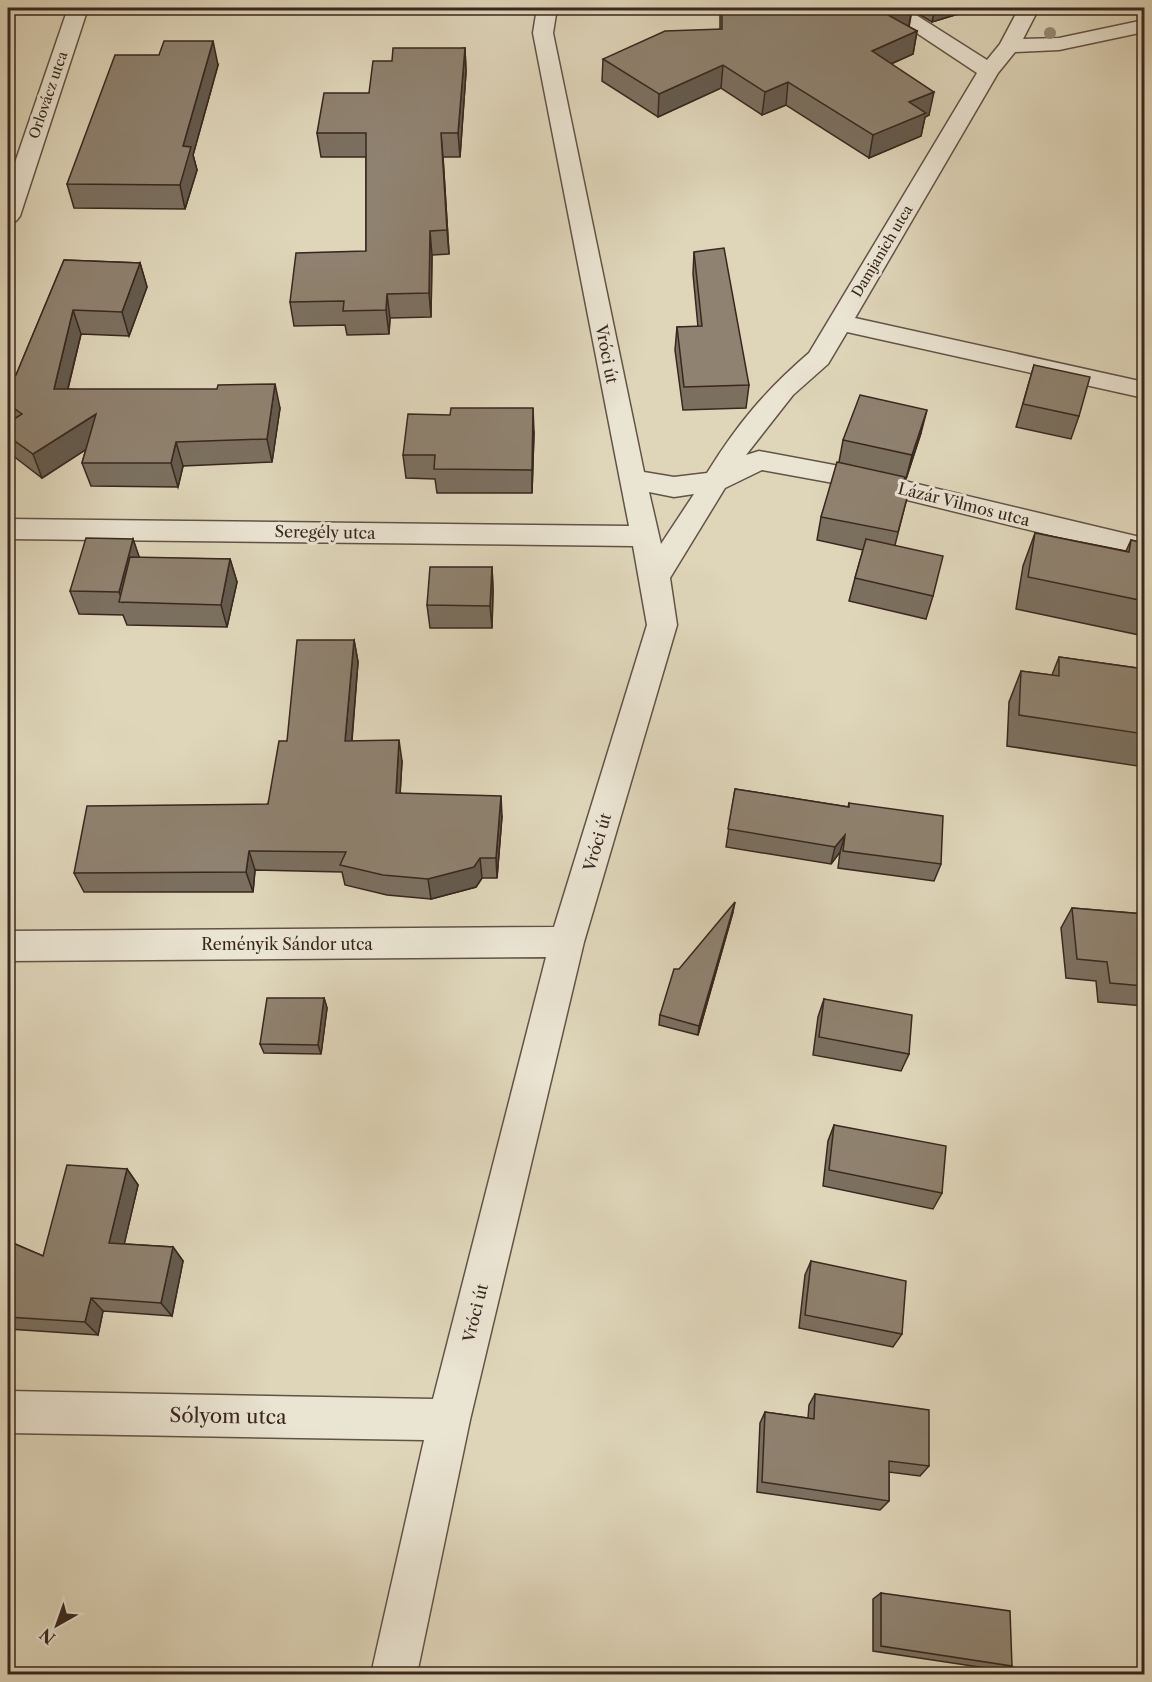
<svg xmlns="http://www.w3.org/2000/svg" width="1152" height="1682" font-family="'Libre Caslon Text',serif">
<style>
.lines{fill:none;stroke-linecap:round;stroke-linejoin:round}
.street-casing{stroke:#625346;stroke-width:3}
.street{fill:#eae4d2;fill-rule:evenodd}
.tree{fill:#968a76}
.wall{fill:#7b7060;stroke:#38271f;stroke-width:1.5}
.shaded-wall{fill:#645b4e;stroke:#38271f;stroke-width:1.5}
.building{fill:#8f8270;stroke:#38271f;stroke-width:1.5}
.labels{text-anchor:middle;stroke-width:6;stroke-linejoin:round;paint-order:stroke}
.far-street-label{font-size:14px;fill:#38271f;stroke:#eae4d2}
.street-label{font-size:16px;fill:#38271f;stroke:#eae4d2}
.near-street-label{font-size:20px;fill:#38271f;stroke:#eae4d2}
</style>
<rect width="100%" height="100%" fill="#dfd6ba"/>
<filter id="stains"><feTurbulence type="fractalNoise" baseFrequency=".00333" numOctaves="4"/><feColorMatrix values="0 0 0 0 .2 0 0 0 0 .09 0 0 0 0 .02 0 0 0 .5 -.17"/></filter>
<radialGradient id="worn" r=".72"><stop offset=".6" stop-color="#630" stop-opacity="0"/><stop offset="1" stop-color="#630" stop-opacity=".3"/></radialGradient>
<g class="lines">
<!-- street casing -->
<g class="street-casing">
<g id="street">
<path d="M68 8H88L20 216 16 221 8 223V183Z"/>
<path d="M537 8H557L553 33 644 472 674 477 707 473C738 423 765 391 809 353L977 73 885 12 882 8H905L987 60 1000 44 1019 8H1039L1023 39 1059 38 1144 20V32L1059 50 1015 52 998 73 855 318 1144 382V398L847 332 828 364 793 395 746 455 759 451 850 468 1144 538V558L850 486 762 470 725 488 670 578 677 625 584 942 470 1420 417 1674H371L424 1440 8 1433V1391L433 1399 546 957 8 961V931L554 927 647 625 633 546 8 539V519L629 526 533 33ZM649 492 674 497 694 494 661 544Z"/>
</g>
</g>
<!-- street -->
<use href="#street" class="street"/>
</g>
<!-- trees -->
<circle class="tree" cx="1050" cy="33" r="6"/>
<!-- wall -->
<g class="wall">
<path d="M720 8H978L932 22 912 10 909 27 917 31 913 54 891 64 929 115 925 117 921 136 869 158 786 105 762 115 721 88 658 117 602 81 603 59 720 29Z"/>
<path d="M465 48 466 72 460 157H443L449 254 432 255 431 317 390 318 389 334 347 335 345 325 294 326 290 302 366 251V157H321L317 133 369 93 392 61Z"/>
<path d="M218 65 193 155 197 170 185 209 74 208 67 184Z"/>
<path d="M694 252 749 385 746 408 683 410 675 350 677 327H698L693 274Z"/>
<path d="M64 260 140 263 147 287 129 336 81 334 68 389 280 408 272 462 183 466 178 487 91 486 82 463 86 449 42 478 8 452V423L9 422 8 421V375H16Z"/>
<path d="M1034 365 1079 416 1071 439 1016 427Z"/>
<path d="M534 432 532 493H437L435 479 406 478 403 455Z"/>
<path d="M921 433 906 479H904L901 492 908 494 895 545 933 596 926 619 849 601 855 578 863 550 817 540 821 517 839 462 843 440Z"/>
<path d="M1035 533 1126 551 1131 540 1144 543V636L1016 609 1023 566Z"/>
<path d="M133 539 139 558 230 559 237 582 227 627 127 625 123 615 79 614 70 591Z"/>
<path d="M492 567 493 590 492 628H430L427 605Z"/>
<path d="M354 640 358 662 352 741 402 761 400 793 502 816 497 878H482L476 887 431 899 387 895 345 885 342 872 255 870 253 892H84L74 873 268 804 287 741Z"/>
<path d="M1059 657 1144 669V767L1007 746 1009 702 1021 671 1052 675Z"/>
<path d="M735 789 848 807 849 803 941 864 934 881 838 868 840 852 831 864 726 847Z"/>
<path d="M1072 908 1144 914V1006L1098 1002 1096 981 1066 978 1061 928Z"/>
<path d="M733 912 698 1035 659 1025 660 1015Z"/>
<path d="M324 998 327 1008 321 1054 264 1053 260 1044Z"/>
<path d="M824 999 909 1054 901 1071 813 1055 818 1017Z"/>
<path d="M834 1125 942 1193 933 1209 823 1186 828 1141Z"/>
<path d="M127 1169 138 1185 124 1244 173 1247 183 1261 172 1316 103 1311 98 1335 8 1329V1241L43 1256Z"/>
<path d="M811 1261 902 1334 893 1347 799 1328 805 1275Z"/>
<path d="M815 1394 929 1466 920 1476 889 1472V1501L880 1510 757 1492 760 1423 765 1412 808 1418 809 1405Z"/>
<path d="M881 1593 1012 1666 999 1670 873 1651V1599Z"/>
</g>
<!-- shaded-wall -->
<g class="shaded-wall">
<path d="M912 8 908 30 888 15Z"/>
<path d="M935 8H978L932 22Z"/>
<path d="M917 31 913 54 868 74 872 51Z"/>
<path d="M213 41 218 65 193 155 197 170 185 209 180 185 183 146Z"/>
<path d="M465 48 466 72 460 157 458 133Z"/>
<path d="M723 65 721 88 658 117 659 94Z"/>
<path d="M788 82 786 105 762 115 765 92Z"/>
<path d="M934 92 929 115 925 117 921 136 869 158 873 135 909 102Z"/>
<path d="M441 133 443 157 449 254 447 230Z"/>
<path d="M430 231 432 255 431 317 429 293Z"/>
<path d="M140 263 147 287 129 336 122 312Z"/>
<path d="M387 294 390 318 389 334 386 310Z"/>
<path d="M73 310 81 334 62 412 54 389Z"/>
<path d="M275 384 280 408 272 462 267 439Z"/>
<path d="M533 408 534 432 532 493V470Z"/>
<path d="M927 410 921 433 906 479 912 455Z"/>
<path d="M96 414 104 438 42 478 33 454Z"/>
<path d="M176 442 183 466 178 487 171 463Z"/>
<path d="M133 539 141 562 123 602 119 592Z"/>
<path d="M230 559 237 582 227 627 221 605Z"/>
<path d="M492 567 493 590 492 628 490 606Z"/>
<path d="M354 640 358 662 350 761 345 741Z"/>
<path d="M399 740 402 761 399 813 396 793Z"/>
<path d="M501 796 502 816 497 878 496 858Z"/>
<path d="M845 835 840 852 831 864 835 847Z"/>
<path d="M249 851 255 870 253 892 246 872Z"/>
<path d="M480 858 482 878 476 887 431 899 428 879Z"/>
<path d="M735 902 733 912 698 1035 699 1026Z"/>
<path d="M324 998 327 1008 321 1054 318 1045Z"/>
<path d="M127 1169 138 1185 121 1258 109 1243Z"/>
<path d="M173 1247 183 1261 172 1316 161 1303Z"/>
<path d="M91 1298 103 1311 98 1335 85 1322Z"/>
</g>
<!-- building -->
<g class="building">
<path d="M722 8H912L888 15 917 31 872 51 934 92 909 102 926 113 873 135 788 82 765 92 723 65 659 94 603 59 665 31 722 29Z"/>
<path d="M164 41H213L183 146 191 147 180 185 67 184 115 55H159Z"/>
<path d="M393 48H465L458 133H441L447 230 430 231 429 293 387 294 386 310 343 311 344 301 290 302 296 253 366 251V133H317L324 93H369L373 61H392Z"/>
<path d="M724 248 749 385 684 387 677 327 702 326 694 252Z"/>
<path d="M64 260 140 263 122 312 73 310 54 389H217L218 385 275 384 267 439 176 442 171 463H82L96 414 33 454 8 436V423L22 414 8 404V375H16Z"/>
<path d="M1034 365 1090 377 1079 416 1023 404Z"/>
<path d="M860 395 927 410 912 455 843 440Z"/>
<path d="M451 408H533L532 470 434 469 435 455H403L408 414 450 415Z"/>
<path d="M837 462 905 477 900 492 908 494 898 532 821 517Z"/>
<path d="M1035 533 1129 552 1131 540 1144 543V601L1028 577Z"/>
<path d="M86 538 133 539 119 592 70 591Z"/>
<path d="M866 539 943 556 933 596 855 578Z"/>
<path d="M130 557 230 559 221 605 119 602Z"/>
<path d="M430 567H492L490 606 427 605Z"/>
<path d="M297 640H354L345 741 399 740 396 793 501 796 496 858H480L474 867 428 879 383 875 340 865 346 852 249 851 246 872 74 873 87 806 268 804 279 741H287Z"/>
<path d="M1059 657 1144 669V734L1019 715 1021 671 1059 676Z"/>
<path d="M735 789 849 807V803L943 816 941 864 843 851 845 835 835 847 728 829Z"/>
<path d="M735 902 699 1026 660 1015 674 969H679Z"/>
<path d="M1072 908 1144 914V986L1110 983 1107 962 1077 959Z"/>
<path d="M267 998H324L318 1045 260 1044Z"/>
<path d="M824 999 912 1015 909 1054 819 1037Z"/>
<path d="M834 1125 946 1146 942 1193 829 1170Z"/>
<path d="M67 1165 127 1169 109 1243 173 1247 161 1303 91 1298 85 1322 8 1317V1241L43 1256Z"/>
<path d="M811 1261 906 1281 902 1334 805 1315Z"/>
<path d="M815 1394 929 1410V1466L889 1461V1501L762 1482 765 1412 814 1419Z"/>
<path d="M881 1593 1010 1611 1012 1666 881 1646Z"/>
</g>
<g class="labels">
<!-- far-street labels -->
<g class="far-street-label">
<text transform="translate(48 95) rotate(-71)" y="5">Orlovácz utca</text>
<text transform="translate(882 251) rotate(-59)" y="5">Damjanich utca</text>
</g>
<!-- street labels -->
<g class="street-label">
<text transform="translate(607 354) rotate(79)" y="6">Vróci út</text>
<text transform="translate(964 504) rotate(14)" y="6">Lázár Vilmos utca</text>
<text transform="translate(325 532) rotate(1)" y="6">Seregély utca</text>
<text transform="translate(597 842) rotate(-73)" y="6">Vróci út</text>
<text x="287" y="950">Reményik Sándor utca</text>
<text transform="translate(475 1313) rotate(-76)" y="6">Vróci út</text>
</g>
<!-- near-street labels -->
<g class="near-street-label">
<text transform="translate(228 1416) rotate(1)" y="7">Sólyom utca</text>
</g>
</g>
<!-- margin -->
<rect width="1152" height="1682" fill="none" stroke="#dfd6ba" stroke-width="30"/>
<rect x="9" y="9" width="1134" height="1664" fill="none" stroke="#38271f" stroke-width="3"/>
<rect x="15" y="15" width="1122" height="1652" fill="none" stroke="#38271f" stroke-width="1.5"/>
<!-- north arrow -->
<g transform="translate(57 1625) rotate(220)" stroke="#eae4d2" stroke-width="4.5" paint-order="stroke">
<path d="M0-4.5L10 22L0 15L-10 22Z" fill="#38271f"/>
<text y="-9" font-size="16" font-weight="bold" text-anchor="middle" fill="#38271f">N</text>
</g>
<rect width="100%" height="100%" filter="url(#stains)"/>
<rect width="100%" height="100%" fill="url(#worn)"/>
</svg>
